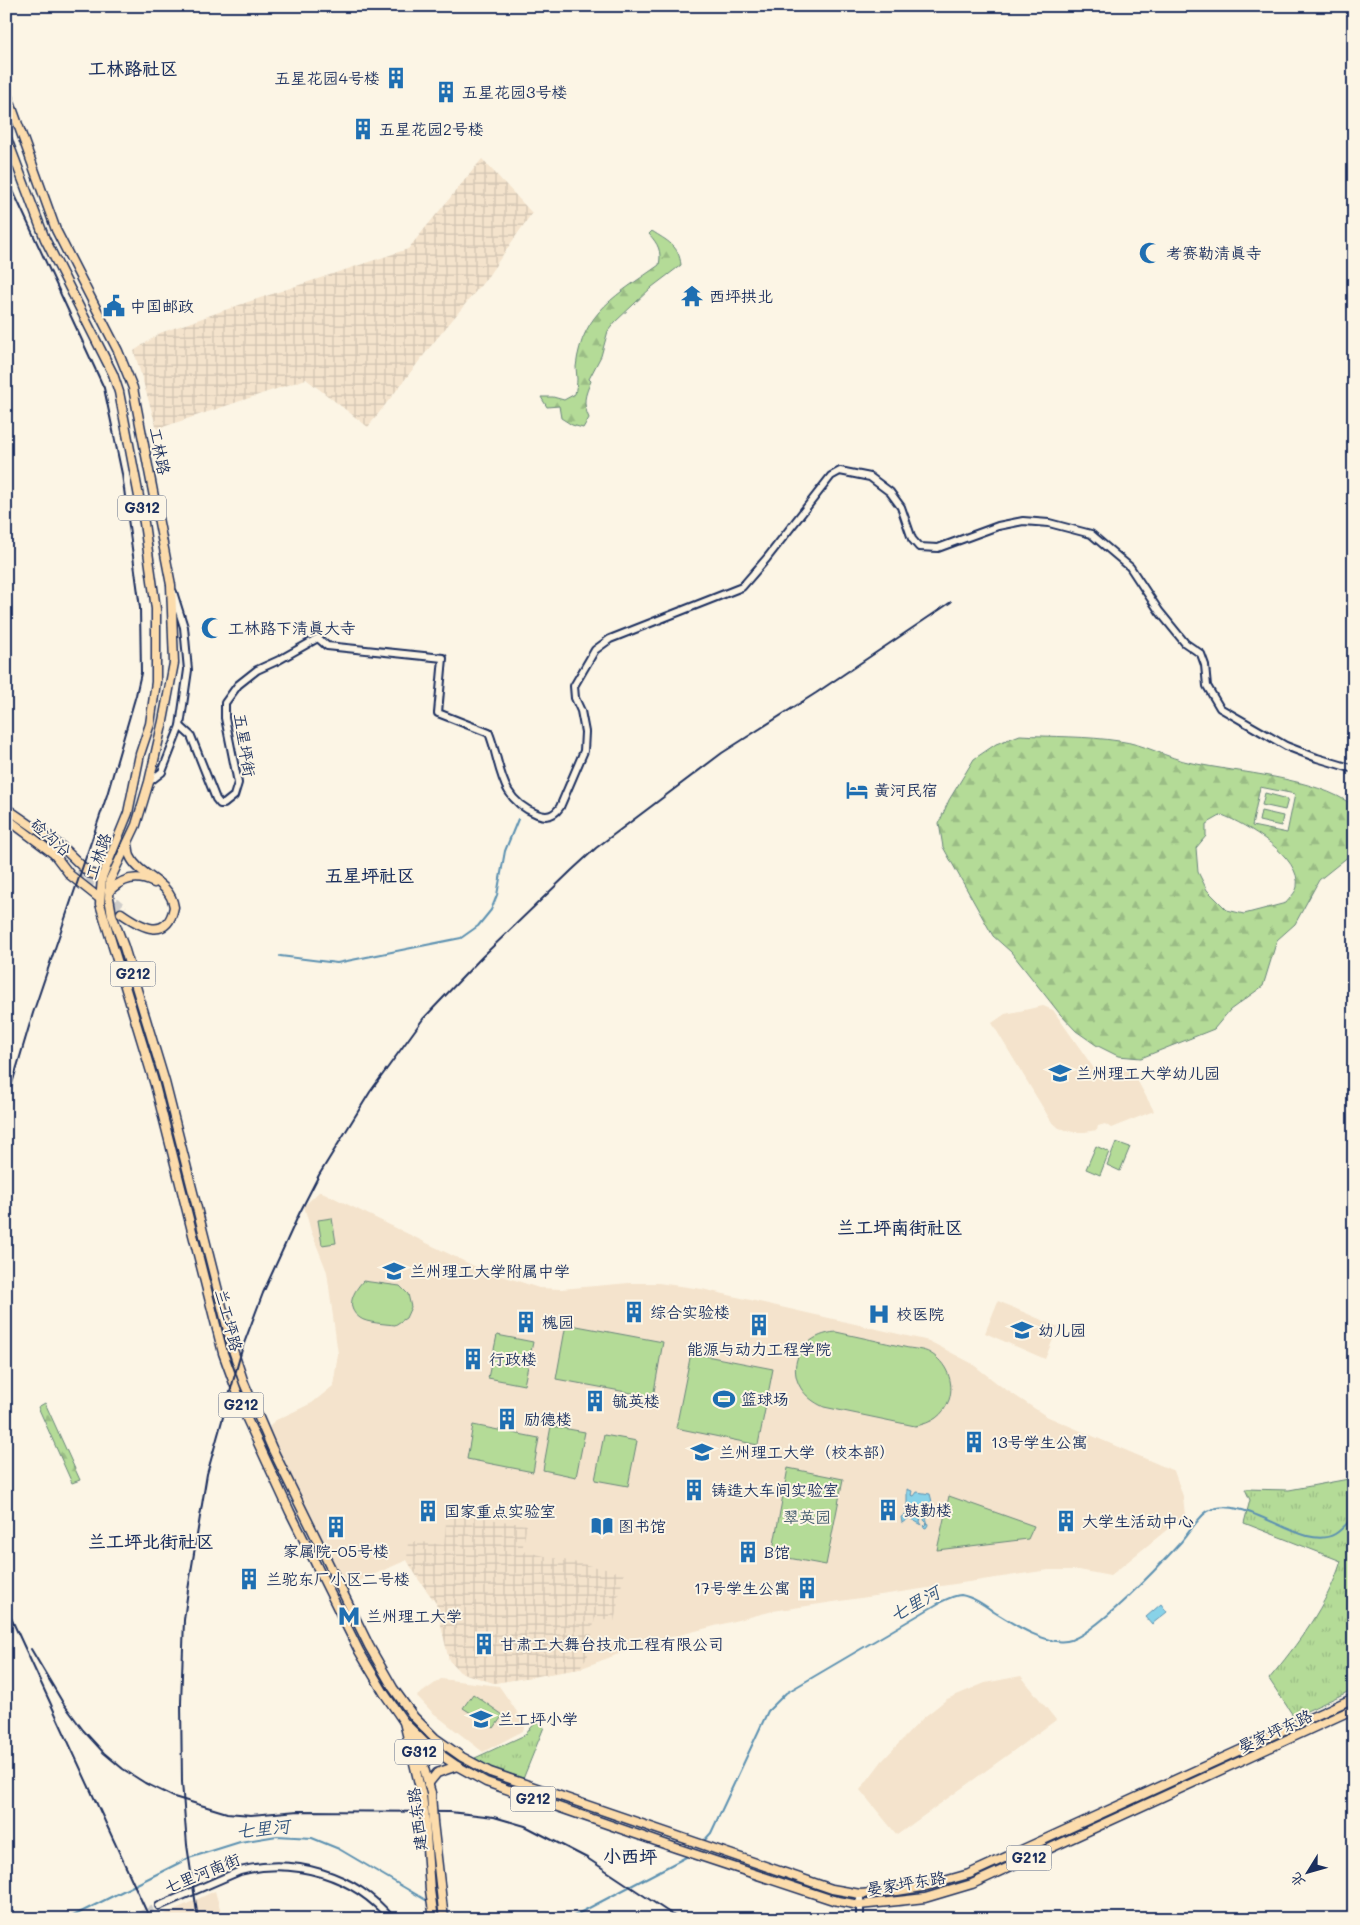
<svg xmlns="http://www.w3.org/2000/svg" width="1360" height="1925" font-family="Mali,'LXGW WenKai TC',sans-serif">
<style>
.built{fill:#f4e3cc}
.industrial{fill:url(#industrial-grid)}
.green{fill:#b4db97;stroke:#68857a}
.forest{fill:url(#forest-firs);stroke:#68857a;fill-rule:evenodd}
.park{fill:url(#park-tufts);stroke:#68857a}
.water{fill:#88d2e8;stroke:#5c91b1}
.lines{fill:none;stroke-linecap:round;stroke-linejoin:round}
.stream{stroke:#5c91b1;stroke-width:2}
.tertiary-tunnel{stroke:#cfcdca;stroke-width:6;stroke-dasharray:6 3;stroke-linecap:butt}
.trunk-tunnel{stroke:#cfcdca;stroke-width:8;stroke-dasharray:8 4;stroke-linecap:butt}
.tertiary-casing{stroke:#1b2f5e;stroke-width:10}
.trunk-casing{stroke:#1b2f5e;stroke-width:11}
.tertiary{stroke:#fcf5e5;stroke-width:6}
.trunk{stroke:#fcdcac;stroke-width:8}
.rail{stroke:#1b2f5e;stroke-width:2}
.trunk-bridge-casing{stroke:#1b2f5e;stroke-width:11;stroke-linecap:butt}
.trunk-bridge{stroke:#fcdcac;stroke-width:8}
.labels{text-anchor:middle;stroke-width:4;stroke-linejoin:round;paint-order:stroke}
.shield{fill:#fcf5e5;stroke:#5e6a86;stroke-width:1}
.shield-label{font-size:15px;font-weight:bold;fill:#1b2f5e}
.poi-label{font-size:16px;fill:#1b2f5e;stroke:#fcf5e5;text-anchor:start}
.street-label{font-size:16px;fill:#1b2f5e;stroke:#fcf5e5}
.park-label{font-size:16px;fill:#415a6c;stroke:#fcf5e5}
.neighbourhood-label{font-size:18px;font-weight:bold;fill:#1b2f5e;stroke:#fcf5e5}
.water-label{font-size:18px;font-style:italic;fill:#365880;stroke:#fcf5e5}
</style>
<defs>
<pattern id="industrial-grid" width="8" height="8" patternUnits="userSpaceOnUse" patternTransform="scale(1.25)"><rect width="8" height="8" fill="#f4e3cc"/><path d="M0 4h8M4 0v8" fill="none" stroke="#d1c3b2"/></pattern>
<pattern id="forest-firs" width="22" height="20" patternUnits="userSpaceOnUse" patternTransform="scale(1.25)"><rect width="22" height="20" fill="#b4db97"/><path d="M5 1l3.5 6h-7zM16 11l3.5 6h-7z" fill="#9abc85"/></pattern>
<pattern id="park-tufts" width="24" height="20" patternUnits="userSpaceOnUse" patternTransform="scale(1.25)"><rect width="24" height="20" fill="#b4db97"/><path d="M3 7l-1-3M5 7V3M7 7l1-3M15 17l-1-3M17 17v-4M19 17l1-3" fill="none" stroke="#9abc85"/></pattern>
</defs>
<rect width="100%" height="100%" fill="#fcf5e5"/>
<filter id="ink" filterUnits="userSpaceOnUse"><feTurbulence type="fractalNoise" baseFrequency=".02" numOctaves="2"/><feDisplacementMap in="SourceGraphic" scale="10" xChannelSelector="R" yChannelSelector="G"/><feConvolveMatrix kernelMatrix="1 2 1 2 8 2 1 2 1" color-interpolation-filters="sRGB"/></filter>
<g filter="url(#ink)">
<!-- built -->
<g class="built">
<path d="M1043 1006 1053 1010 1100 1077 1124 1067 1131 1069 1154 1111 1116 1126 1111 1128 1105 1124 1098 1126 1097 1130 1085 1132H1073L1059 1128 1051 1121 992 1023 1005 1014Z"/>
<path d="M320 1191 478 1268 539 1288 561 1289 629 1283H658L702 1289 929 1341 971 1363 1002 1387 1046 1416 1174 1471 1183 1496 1185 1515 1110 1576 1079 1570H1049L773 1611 645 1644 579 1669 494 1683 460 1672 449 1660 436 1603 419 1580 407 1560 341 1589 265 1433 274 1421 312 1403 333 1386 338 1354 327 1272 311 1231 304 1206Z"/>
<path d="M998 1301 1058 1327 1045 1359 985 1333Z"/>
<path d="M1021 1676 1056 1720 897 1835 860 1790 882 1761 923 1718 947 1699 985 1683Z"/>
<path d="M441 1679 499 1686 526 1725 523 1731 483 1752 432 1712 417 1696Z"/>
<path d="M215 1891 223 1919H154Z"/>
</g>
<!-- industrial -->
<g class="industrial">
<path d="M482 159 532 213 486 279 434 342 368 427 306 379 157 429 134 351 160 333 242 304 408 249Z"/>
<path d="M447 1512 527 1525 522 1551 624 1573 614 1622 595 1618 588 1655 579 1669 494 1683 460 1672 449 1660 436 1603 419 1580 407 1560 408 1540 444 1545Z"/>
</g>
<!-- green -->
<g class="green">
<path d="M1265 793 1288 799 1285 810 1262 805Z"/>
<path d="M1261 811 1283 816 1281 826 1259 821Z"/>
<path d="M1116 1142 1130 1147 1120 1171 1107 1165Z"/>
<path d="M1096 1146 1109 1152 1100 1175 1086 1169Z"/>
<path d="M332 1218 336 1243 322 1245 318 1220Z"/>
<path d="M363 1281 400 1286 408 1294 411 1307 406 1318 395 1325C387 1324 366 1323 360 1318 344 1307 354 1291 363 1281Z"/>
<path d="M566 1324 663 1342 653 1397 556 1379Z"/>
<path d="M836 1332C859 1337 882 1342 904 1347 912 1349 924 1349 930 1353 946 1362 955 1382 949 1400 943 1416 932 1423 915 1426L824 1407C780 1388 789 1336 836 1332Z"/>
<path d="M497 1335 533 1342 524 1385 488 1378Z"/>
<path d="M691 1353 773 1369 758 1445 676 1428Z"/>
<path d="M473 1425 539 1438 533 1472 467 1459Z"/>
<path d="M551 1426 585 1432 576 1477 543 1470Z"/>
<path d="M604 1435 637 1441 628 1486 595 1480Z"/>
<path d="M788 1468 843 1479 826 1565 772 1555Z"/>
<path d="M949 1496 1034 1526 1028 1539 937 1550Z"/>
<path d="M473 1694 503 1715 494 1728 463 1708Z"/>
</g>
<!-- forest -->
<g class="forest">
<path d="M652 231C667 241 679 245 681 265L652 287 615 322 608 331 601 356 589 379 591 381C585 396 582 402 589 418L583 428 572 425 561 418 559 406 547 407 541 397H553L564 400 575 394C576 389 577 384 577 379 577 375 576 371 576 367 582 311 619 294 659 265 662 251 658 244 649 234Z"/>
<path d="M1020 735C1053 737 1087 736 1119 741 1145 744 1167 758 1192 763 1239 773 1315 777 1354 806V852L1319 880 1295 924 1277 940 1263 986 1230 1010 1214 1029 1141 1058 1118 1056 1096 1045 1076 1031 1060 1014 1011 952 993 936 943 847 939 823 949 800 974 759 996 744ZM1260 787 1295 794 1287 833 1252 826ZM1222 815C1246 824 1302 857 1297 887 1296 892 1289 899 1286 903L1244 914 1227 910 1207 890 1198 872 1196 848 1206 836V824Z"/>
<path d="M45 1403 80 1480 72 1483 38 1407Z"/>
</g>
<!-- park -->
<g class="park">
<path d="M1354 1478V1689L1294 1717 1269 1679C1297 1645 1328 1604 1341 1561L1244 1523 1250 1500 1245 1489 1289 1490Z"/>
<path d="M536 1722 544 1727 523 1779 500 1773 475 1758 525 1735Z"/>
</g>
<!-- water -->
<g class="water">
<path d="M907 1489 912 1491 911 1495 914 1496 917 1492 930 1494C932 1500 933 1509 932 1514H929V1517H926L928 1525 926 1528 923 1527 927 1523 924 1520 925 1516 918 1514 916 1509 912 1510V1516L921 1517 920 1522 922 1525 909 1518 902 1523 901 1517 907 1514 905 1509 907 1508Z"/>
<path d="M1161 1604 1167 1612 1152 1624 1146 1617Z"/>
</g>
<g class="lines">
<!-- stream -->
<g class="stream">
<path d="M280 956 337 963 461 938 478 926 491 910 497 895 505 851 518 819"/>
<path d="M702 1843 711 1833 768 1711 786 1693 939 1603C945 1600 954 1595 961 1595 973 1597 984 1605 994 1612 1012 1623 1045 1645 1067 1641 1093 1637 1161 1564 1181 1542 1188 1534 1200 1515 1208 1511 1247 1492 1302 1553 1335 1534 1342 1530 1348 1522 1354 1516"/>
<path d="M446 1912 457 1919"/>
<path d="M67 1919 189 1858 240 1842 277 1836 312 1838 339 1849 429 1902"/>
<path d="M568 1919 690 1855"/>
</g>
<!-- tertiary-tunnel -->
<path class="tertiary-tunnel" d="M131 1918 159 1906"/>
<!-- trunk-tunnel -->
<g class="trunk-tunnel">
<path d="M79 869 124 909"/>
<path d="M77 874 94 889"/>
</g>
<!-- tertiary casing -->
<g class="tertiary-casing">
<g id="tertiary">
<path d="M180 726 191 736 216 799 220 804H224L234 796 238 783 225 718V703L238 685 257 670 279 660 318 638 327 646 443 658 438 713 489 733C502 766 498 799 537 814 547 818 554 816 560 807L584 751 585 732 581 711 575 698 574 686 595 650 610 639 742 587 767 558 831 476 840 471 870 477 890 492 901 507 912 539 919 547 938 548 998 526 1023 521 1049 523 1091 534 1130 567 1159 611 1185 643 1201 654 1205 665 1207 686 1220 708 1286 746 1317 758 1354 769"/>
<path d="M149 782 162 772 180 726 188 670 184 627 173 592"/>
<path d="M860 1894V1919"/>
<path d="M159 1906 240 1871C294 1857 355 1875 391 1919"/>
<path d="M129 1919 131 1918"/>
</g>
</g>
<!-- trunk casing -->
<g class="trunk-casing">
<g id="trunk">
<path d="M6 91 56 230 118 351 133 388 171 585 174 663 163 721 149 782 136 825 110 880 109 898 112 915 124 947 165 1082 233 1350 244 1383 272 1448 369 1646 393 1688 414 1717 435 1738 462 1757 490 1772 832 1889 860 1894 897 1891 923 1887 969 1874 1354 1698"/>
<path d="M6 136 45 239 113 374 119 392 144 523 156 609V682L150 724 140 754 128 813 102 877 100 904 155 1085 223 1353 247 1419 290 1512 359 1651 384 1693 404 1722 428 1746 457 1766 486 1782 676 1848 833 1900 859 1905 898 1901 925 1898 972 1884 1354 1709"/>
<path d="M6 808 61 846 89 873 102 877"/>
<path d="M6 818 54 854 70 875 99 898"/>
<path d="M109 891C123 878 137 874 154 883"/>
<path d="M121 913C141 927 167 942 174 907 170 880 139 877 130 856 129 853 129 848 128 845"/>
<path d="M404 1722 422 1796"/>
<path d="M414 1733 431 1793"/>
<path d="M420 1767 437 1753H441"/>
<path d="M428 1784 437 1773 457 1766"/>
<path d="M425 1821 430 1890 434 1919"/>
<path d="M433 1822 444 1919"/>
</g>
</g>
<!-- tertiary -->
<use href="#tertiary" class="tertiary"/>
<!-- trunk -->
<use href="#trunk" class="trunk"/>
<!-- rail -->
<g class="rail">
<path d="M6 172 14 193 104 388 122 474 140 608 141 673 136 695 107 795 33 1013 6 1104"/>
<path d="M6 1607 150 1919"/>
<path d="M31 1649 63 1703 83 1730 104 1753 123 1769 145 1783 174 1797 227 1813 251 1815 298 1811 450 1812 494 1817 525 1826 587 1858 679 1919"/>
<path d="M198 1919 187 1845 182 1782 181 1703 184 1620 188 1590 207 1474 243 1346 263 1293 299 1214 319 1175 370 1092 423 1019 482 957 572 870 596 848 722 753 816 693 951 602"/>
</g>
<!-- trunk-bridge casing -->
<g class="trunk-bridge-casing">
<g id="trunk-bridge">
<path d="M431 1793 433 1822"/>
<path d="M422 1796 425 1821"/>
</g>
</g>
<!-- trunk-bridge -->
<use href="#trunk-bridge" class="trunk-bridge"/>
</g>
</g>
<!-- icons -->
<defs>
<g id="building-bare" transform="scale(1.725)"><path d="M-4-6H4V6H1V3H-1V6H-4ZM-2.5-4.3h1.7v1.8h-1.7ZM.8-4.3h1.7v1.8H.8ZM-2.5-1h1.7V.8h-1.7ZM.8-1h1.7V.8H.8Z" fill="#1f6fb2" stroke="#fcf5e5" stroke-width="2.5" paint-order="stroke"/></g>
<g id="mosque-bare" transform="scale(1.725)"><path d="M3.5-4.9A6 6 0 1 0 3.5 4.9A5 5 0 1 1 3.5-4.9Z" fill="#1f6fb2" stroke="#fcf5e5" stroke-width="2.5" paint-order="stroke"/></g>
<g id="temple-bare" transform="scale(1.725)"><path d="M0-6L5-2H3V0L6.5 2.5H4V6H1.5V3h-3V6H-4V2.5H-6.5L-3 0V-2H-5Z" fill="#1f6fb2" stroke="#fcf5e5" stroke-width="2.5" paint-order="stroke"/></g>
<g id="civic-bare" transform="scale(1.725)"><path d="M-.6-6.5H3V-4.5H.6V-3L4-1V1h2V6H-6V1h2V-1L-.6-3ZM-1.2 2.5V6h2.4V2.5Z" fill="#1f6fb2" stroke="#fcf5e5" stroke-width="2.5" paint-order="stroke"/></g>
<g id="hotel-bare" transform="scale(1.725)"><path d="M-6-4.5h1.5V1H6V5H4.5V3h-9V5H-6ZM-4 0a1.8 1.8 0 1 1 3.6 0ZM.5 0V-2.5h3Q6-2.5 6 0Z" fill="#1f6fb2" stroke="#fcf5e5" stroke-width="2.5" paint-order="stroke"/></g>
<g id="school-bare" transform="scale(1.725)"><path d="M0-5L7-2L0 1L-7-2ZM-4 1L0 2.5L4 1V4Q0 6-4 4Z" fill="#1f6fb2" stroke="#fcf5e5" stroke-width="2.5" paint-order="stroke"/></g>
<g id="hospital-bare" transform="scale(1.725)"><path d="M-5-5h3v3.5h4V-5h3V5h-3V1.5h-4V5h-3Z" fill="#1f6fb2" stroke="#fcf5e5" stroke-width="2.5" paint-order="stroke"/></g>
<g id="stadium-bare" transform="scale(1.725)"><path d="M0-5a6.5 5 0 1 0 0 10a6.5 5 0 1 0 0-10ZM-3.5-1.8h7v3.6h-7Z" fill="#1f6fb2" stroke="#fcf5e5" stroke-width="2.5" paint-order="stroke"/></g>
<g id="university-bare" transform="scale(1.725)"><path d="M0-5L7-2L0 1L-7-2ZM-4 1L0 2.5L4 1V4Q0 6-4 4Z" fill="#1f6fb2" stroke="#fcf5e5" stroke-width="2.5" paint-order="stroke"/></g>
<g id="library-bare" transform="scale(1.725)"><path d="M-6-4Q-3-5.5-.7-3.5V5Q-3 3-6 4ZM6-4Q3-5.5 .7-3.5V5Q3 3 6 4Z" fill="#1f6fb2" stroke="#fcf5e5" stroke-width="2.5" paint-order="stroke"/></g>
<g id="metro-bare" transform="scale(1.725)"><path d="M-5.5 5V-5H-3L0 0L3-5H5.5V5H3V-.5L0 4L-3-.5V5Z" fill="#1f6fb2" stroke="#fcf5e5" stroke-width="2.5" paint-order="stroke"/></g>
</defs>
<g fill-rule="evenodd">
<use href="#building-bare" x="396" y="78"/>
<use href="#building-bare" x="446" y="92"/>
<use href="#building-bare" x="363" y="129"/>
<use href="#mosque-bare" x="1150" y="253"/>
<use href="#temple-bare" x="692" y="296"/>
<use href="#civic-bare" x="114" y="306"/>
<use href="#mosque-bare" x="212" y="628"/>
<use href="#hotel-bare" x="857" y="790"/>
<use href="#school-bare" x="1060" y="1073"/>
<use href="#school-bare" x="394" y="1271"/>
<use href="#building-bare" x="634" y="1312"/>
<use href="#hospital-bare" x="879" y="1314"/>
<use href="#building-bare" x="526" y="1322"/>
<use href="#building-bare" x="759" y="1325"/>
<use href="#school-bare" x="1022" y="1330"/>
<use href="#building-bare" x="473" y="1359"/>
<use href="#stadium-bare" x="724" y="1399"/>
<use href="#building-bare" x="595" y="1401"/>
<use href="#building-bare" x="507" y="1419"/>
<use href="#building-bare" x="974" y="1442"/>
<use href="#university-bare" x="702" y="1452"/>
<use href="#building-bare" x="694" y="1490"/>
<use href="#building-bare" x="888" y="1510"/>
<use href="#building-bare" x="428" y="1511"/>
<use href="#building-bare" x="1066" y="1521"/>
<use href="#library-bare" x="602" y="1526"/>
<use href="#building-bare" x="336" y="1527"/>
<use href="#building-bare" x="748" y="1552"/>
<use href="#building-bare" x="249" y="1579"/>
<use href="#building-bare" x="807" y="1588"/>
<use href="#metro-bare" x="349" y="1616"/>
<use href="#building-bare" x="484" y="1644"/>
<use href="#school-bare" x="481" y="1719"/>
</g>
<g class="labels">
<!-- shield labels -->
<g class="shield">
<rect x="118" y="495.5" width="48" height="25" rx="4"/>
<rect x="110.5" y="961.5" width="45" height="25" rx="4"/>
<rect x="218.5" y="1392.5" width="45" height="25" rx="4"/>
<rect x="395" y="1739.5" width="48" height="25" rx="4"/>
<rect x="510.5" y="1786.5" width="45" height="25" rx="4"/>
<rect x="1006.5" y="1845.5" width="45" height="25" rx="4"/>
</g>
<g class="shield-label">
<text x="142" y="513">G312</text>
<text x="133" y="979">G212</text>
<text x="241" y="1410">G212</text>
<text x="419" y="1757">G312</text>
<text x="533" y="1804">G212</text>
<text x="1029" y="1863">G212</text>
</g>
<!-- poi labels -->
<g class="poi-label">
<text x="380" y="84" text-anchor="end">五星花园4号楼</text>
<text x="462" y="98">五星花园3号楼</text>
<text x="379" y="135">五星花园2号楼</text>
<text x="1166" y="259">考赛勒清真寺</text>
<text x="709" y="302">西坪拱北</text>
<text x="130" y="312">中国邮政</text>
<text x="228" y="634">工林路下清真大寺</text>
<text x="874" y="796">黄河民宿</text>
<text x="1076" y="1079">兰州理工大学幼儿园</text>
<text x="410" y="1277">兰州理工大学附属中学</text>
<text x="650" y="1318">综合实验楼</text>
<text x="896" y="1320">校医院</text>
<text x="542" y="1328">槐园</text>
<text x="1038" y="1336">幼儿园</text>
<text x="759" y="1355" text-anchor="middle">能源与动力工程学院</text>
<text x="489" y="1365">行政楼</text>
<text x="741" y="1405">篮球场</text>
<text x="612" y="1407">毓英楼</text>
<text x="524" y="1425">励德楼</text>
<text x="991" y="1448">13号学生公寓</text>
<text x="719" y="1458">兰州理工大学（校本部）</text>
<text x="711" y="1496">铸造大车间实验室</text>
<text x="904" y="1516">鼓勤楼</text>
<text x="444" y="1517">国家重点实验室</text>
<text x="1082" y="1527">大学生活动中心</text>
<text x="618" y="1532">图书馆</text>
<text x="336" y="1557" text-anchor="middle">家属院-05号楼</text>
<text x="764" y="1558">B馆</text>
<text x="266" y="1585">兰驼东厂小区二号楼</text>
<text x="790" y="1594" text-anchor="end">17号学生公寓</text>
<text x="366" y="1622">兰州理工大学</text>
<text x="500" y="1650">甘肃工大舞台技术工程有限公司</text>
<text x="498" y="1725">兰工坪小学</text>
</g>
<!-- street labels -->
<g class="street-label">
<text transform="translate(160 451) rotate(79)" y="6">工林路</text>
<text transform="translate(245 745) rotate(81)" y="6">五星坪街</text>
<text transform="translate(51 837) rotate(42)" y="6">硷沟沿</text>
<text transform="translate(98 856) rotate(-71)" y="6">工林路</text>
<text transform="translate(229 1320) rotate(75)" y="6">兰工坪路</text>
<text transform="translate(1275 1731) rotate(-25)" y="6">晏家坪东路</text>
<text transform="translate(417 1819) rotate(-97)" y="6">建西东路</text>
<text transform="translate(202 1873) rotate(-22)" y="6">七里河南街</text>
<text transform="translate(906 1883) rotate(-9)" y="6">晏家坪东路</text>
</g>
<!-- park labels -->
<g class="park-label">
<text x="807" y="1523">翠英园</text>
</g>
<!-- neighbourhood labels -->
<g class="neighbourhood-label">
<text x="133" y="75">工林路社区</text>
<text x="370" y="882">五星坪社区</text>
<text x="900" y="1234">兰工坪南街社区</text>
<text x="151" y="1548">兰工坪北街社区</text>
<text x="630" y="1863">小西坪</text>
</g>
<!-- water labels -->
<g class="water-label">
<text transform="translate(915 1604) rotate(-29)" y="6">七里河</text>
<text transform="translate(263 1829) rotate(-6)" y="6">七里河</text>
</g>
</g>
<!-- margin -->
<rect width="1360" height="1925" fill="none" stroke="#fcf5e5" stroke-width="25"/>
<rect x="12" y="12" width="1335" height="1900" fill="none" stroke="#1b2f5e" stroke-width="2" filter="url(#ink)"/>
<!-- north arrow -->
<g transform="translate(1308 1872) rotate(233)" stroke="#fcf5e5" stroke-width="4" paint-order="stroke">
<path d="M0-4L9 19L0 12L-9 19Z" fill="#1b2f5e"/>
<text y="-8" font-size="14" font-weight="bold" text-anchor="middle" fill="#1b2f5e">北</text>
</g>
</svg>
